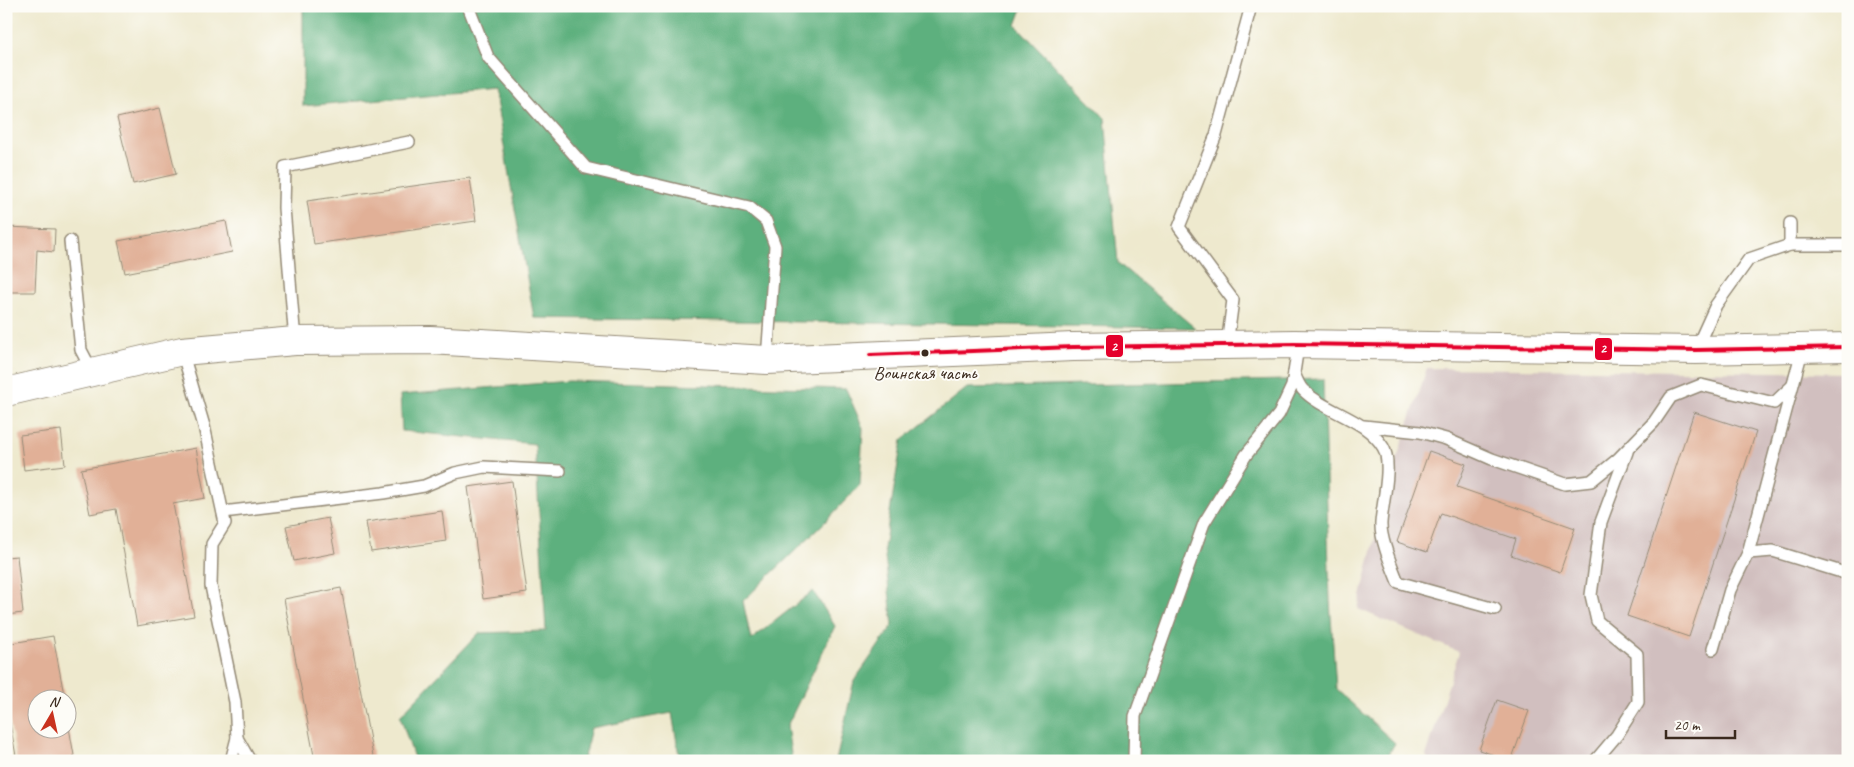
<svg xmlns="http://www.w3.org/2000/svg" width="1854" height="767" font-family="Caveat,sans-serif">
<style>
.industrial{fill:#d1bfbf}
.forest{fill:#5db07e;stroke:#4c6d4e}
.building{fill:#e1b097}
.lines{fill:none;stroke-linecap:round;stroke-linejoin:round}
.service-casing{stroke:#948a76;stroke-width:14}
.tertiary-casing{stroke:#948a76;stroke-width:30}
.service{stroke:#fff;stroke-width:11}
.tertiary{stroke:#fff;stroke-width:28}
.bus-1-casing{stroke:#fdfcf7;stroke-width:8}
.bus-1{stroke:#e4002b;stroke-width:4}
.bus-dot{fill:#3b2a1e;stroke:#fdfcf7;stroke-width:2}
.labels{text-anchor:middle;stroke-width:4;stroke-linejoin:round;paint-order:stroke}
.bus-label{font-size:19px;fill:#3b2a1e;stroke:#fdfcf7}
.line-badge{stroke:#fdfcf7;stroke-width:2}
.badge-label{font-size:14px;text-anchor:middle;font-weight:bold;fill:#fff}
</style>
<rect width="100%" height="100%" fill="#fdfcf7"/>
<filter id="ink" filterUnits="userSpaceOnUse"><feTurbulence type="fractalNoise" baseFrequency=".02" numOctaves="2"/><feDisplacementMap in="SourceGraphic" scale="10" xChannelSelector="R" yChannelSelector="G"/><feConvolveMatrix kernelMatrix="1 2 1 2 8 2 1 2 1" color-interpolation-filters="sRGB"/></filter>
<filter id="wash" filterUnits="userSpaceOnUse"><feTurbulence type="fractalNoise" baseFrequency=".0096" numOctaves="4" result="noise"/><feDisplacementMap in="SourceGraphic" scale="20" xChannelSelector="R" yChannelSelector="G"/><feGaussianBlur stdDeviation="1.12" result="paint"/><feColorMatrix in="noise" values="0 0 0 0 0 0 0 0 0 0 0 0 0 0 0 0 0 1.4 0 .05"/><feComposite in="paint" operator="in"/></filter>
<g filter="url(#wash)">
<rect width="100%" height="100%" fill="#eee9ce"/>
<!-- industrial -->
<path class="industrial" d="M1427 368 1848 373V761H1429L1426 756 1459 652 1358 609 1387 488Z"/>
<!-- forest -->
<g class="forest">
<path d="M303 6H1023L1016 25 1105 118 1118 263 1195 328 534 318 494 89 303 106Z"/>
<path d="M1323 379 1330 601 1336 689 1395 743 1385 761H836L854 681 893 625 884 548 902 440 967 388Z"/>
<path d="M569 381 846 389 863 428 860 485 825 522 743 601 751 640 813 591 835 626 787 726 792 761H680L672 713 591 728 583 761H415L400 716 479 633 546 631 535 444 402 431 400 395Z"/>
</g>
<g id="blocks">
<!-- building -->
<g class="building">
<path d="M160 108 176 174 133 184 117 118Z"/>
<path d="M470 178 476 221 314 244 307 201Z"/>
<path d="M226 221 232 252 125 273 118 241Z"/>
<path d="M6 227 55 229 54 252 37 250 35 292H6Z"/>
<path d="M1694 412 1756 432 1689 637 1627 616Z"/>
<path d="M61 430 65 465 24 470 20 435Z"/>
<path d="M196 448 205 498 173 504 194 616 137 626 116 509 90 514 81 469Z"/>
<path d="M1429 451 1466 464 1457 487 1575 528 1560 572 1511 555 1516 539 1441 513 1427 552 1397 542Z"/>
<path d="M512 481 527 593 483 599 468 487Z"/>
<path d="M442 511 446 541 371 552 366 522Z"/>
<path d="M328 518 335 553 294 561 286 526Z"/>
<path d="M17 556 23 613 6 615V557Z"/>
<path d="M341 588 374 761H315L284 599Z"/>
<path d="M53 636 65 700H38V730H68V722L75 761H17L6 702V644Z"/>
<path d="M1497 700 1529 711 1511 761H1492L1494 755 1479 750Z"/>
</g>
</g>
</g>
<g filter="url(#ink)">
<use href="#blocks" fill-opacity="0" stroke="#948a76" stroke-width="1"/>
<g class="lines">
<!-- service casing -->
<g class="service-casing">
<g id="service">
<path d="M468 6 488 57 586 168 749 207 766 221 775 246 767 360"/>
<path d="M1790 223V245"/>
<path d="M70 241 81 350 92 371"/>
<path d="M295 341 284 208 285 167 409 142"/>
<path d="M1227 345 1233 300 1179 227 1216 135 1251 6"/>
<path d="M1696 349 1716 305 1749 259 1790 245H1848"/>
<path d="M182 351 204 426 225 523 212 544 211 586 235 702 237 738 231 761"/>
<path d="M1294 373C1296 378 1299 386 1303 390 1326 413 1365 418 1383 447 1393 463 1382 505 1381 523 1380 539 1392 567 1398 582L1495 609"/>
<path d="M1364 426 1420 432 1446 439 1492 459 1565 484 1591 481 1618 459 1654 422 1671 397 1701 385 1774 403 1792 386"/>
<path d="M223 512 383 493 424 486 455 473 484 467 560 471"/>
<path d="M1748 553 1773 551 1848 574"/>
<path d="M1713 649 1730 590 1748 553 1803 347"/>
<path d="M237 738 250 761"/>
<path d="M1134 761 1135 716 1204 523 1246 455 1279 414 1292 386 1297 353 1294 344"/>
<path d="M1595 761 1617 735 1638 702 1637 654 1597 621 1591 595 1601 522 1627 452"/>
</g>
</g>
<!-- tertiary casing -->
<g class="tertiary-casing">
<path id="tertiary" d="M6 392 182 351 295 341 430 340 767 360 1073 347 1294 344 1696 350 1848 347"/>
</g>
<!-- service -->
<use href="#service" class="service"/>
<!-- tertiary -->
<use href="#tertiary" class="tertiary"/>
<!-- bus-1 casing -->
<g class="bus-1-casing">
<path id="bus-1" d="M870 355 1073 347 1294 344 1696 350 1848 347"/>
</g>
<!-- bus-1 -->
<use href="#bus-1" class="bus-1"/>
</g>
</g>
<!-- markers -->
<circle class="bus-dot" cx="925" cy="353" r="4.5"/>
<g class="labels">
<!-- bus labels -->
<g class="bus-label">
<text x="925" y="379">Воинская часть</text>
</g>
</g>
<g class="line-badge">
<rect x="1105" y="334" width="19" height="24" rx="5" fill="#e4002b"/>
<rect x="1594" y="337" width="19" height="24" rx="5" fill="#e4002b"/>
</g>
<g class="badge-label">
<text x="1114" y="351">2</text>
<text x="1603" y="353">2</text>
</g>
<!-- margin -->
<rect width="1854" height="767" fill="none" stroke="#fdfcf7" stroke-width="25"/>
<!-- north arrow -->
<g transform="translate(52 714) rotate(9)"><circle r="24" fill="#fdfcf7" stroke="#afa8a0"/>
<path d="M0-4L9 19L0 12L-9 19Z" fill="#c8321e"/>
<text y="-8" font-size="14" font-weight="bold" text-anchor="middle" fill="#3b2a1e">N</text>
</g>
<!-- scale -->
<path d="M1666 730v8h69v-8" fill="none" stroke="#3b2a1e" stroke-width="2.5"/>
<text x="1674" y="730" font-size="15" fill="#3b2a1e" stroke="#fdfcf7" stroke-width="4" paint-order="stroke">20 m</text>
</svg>
